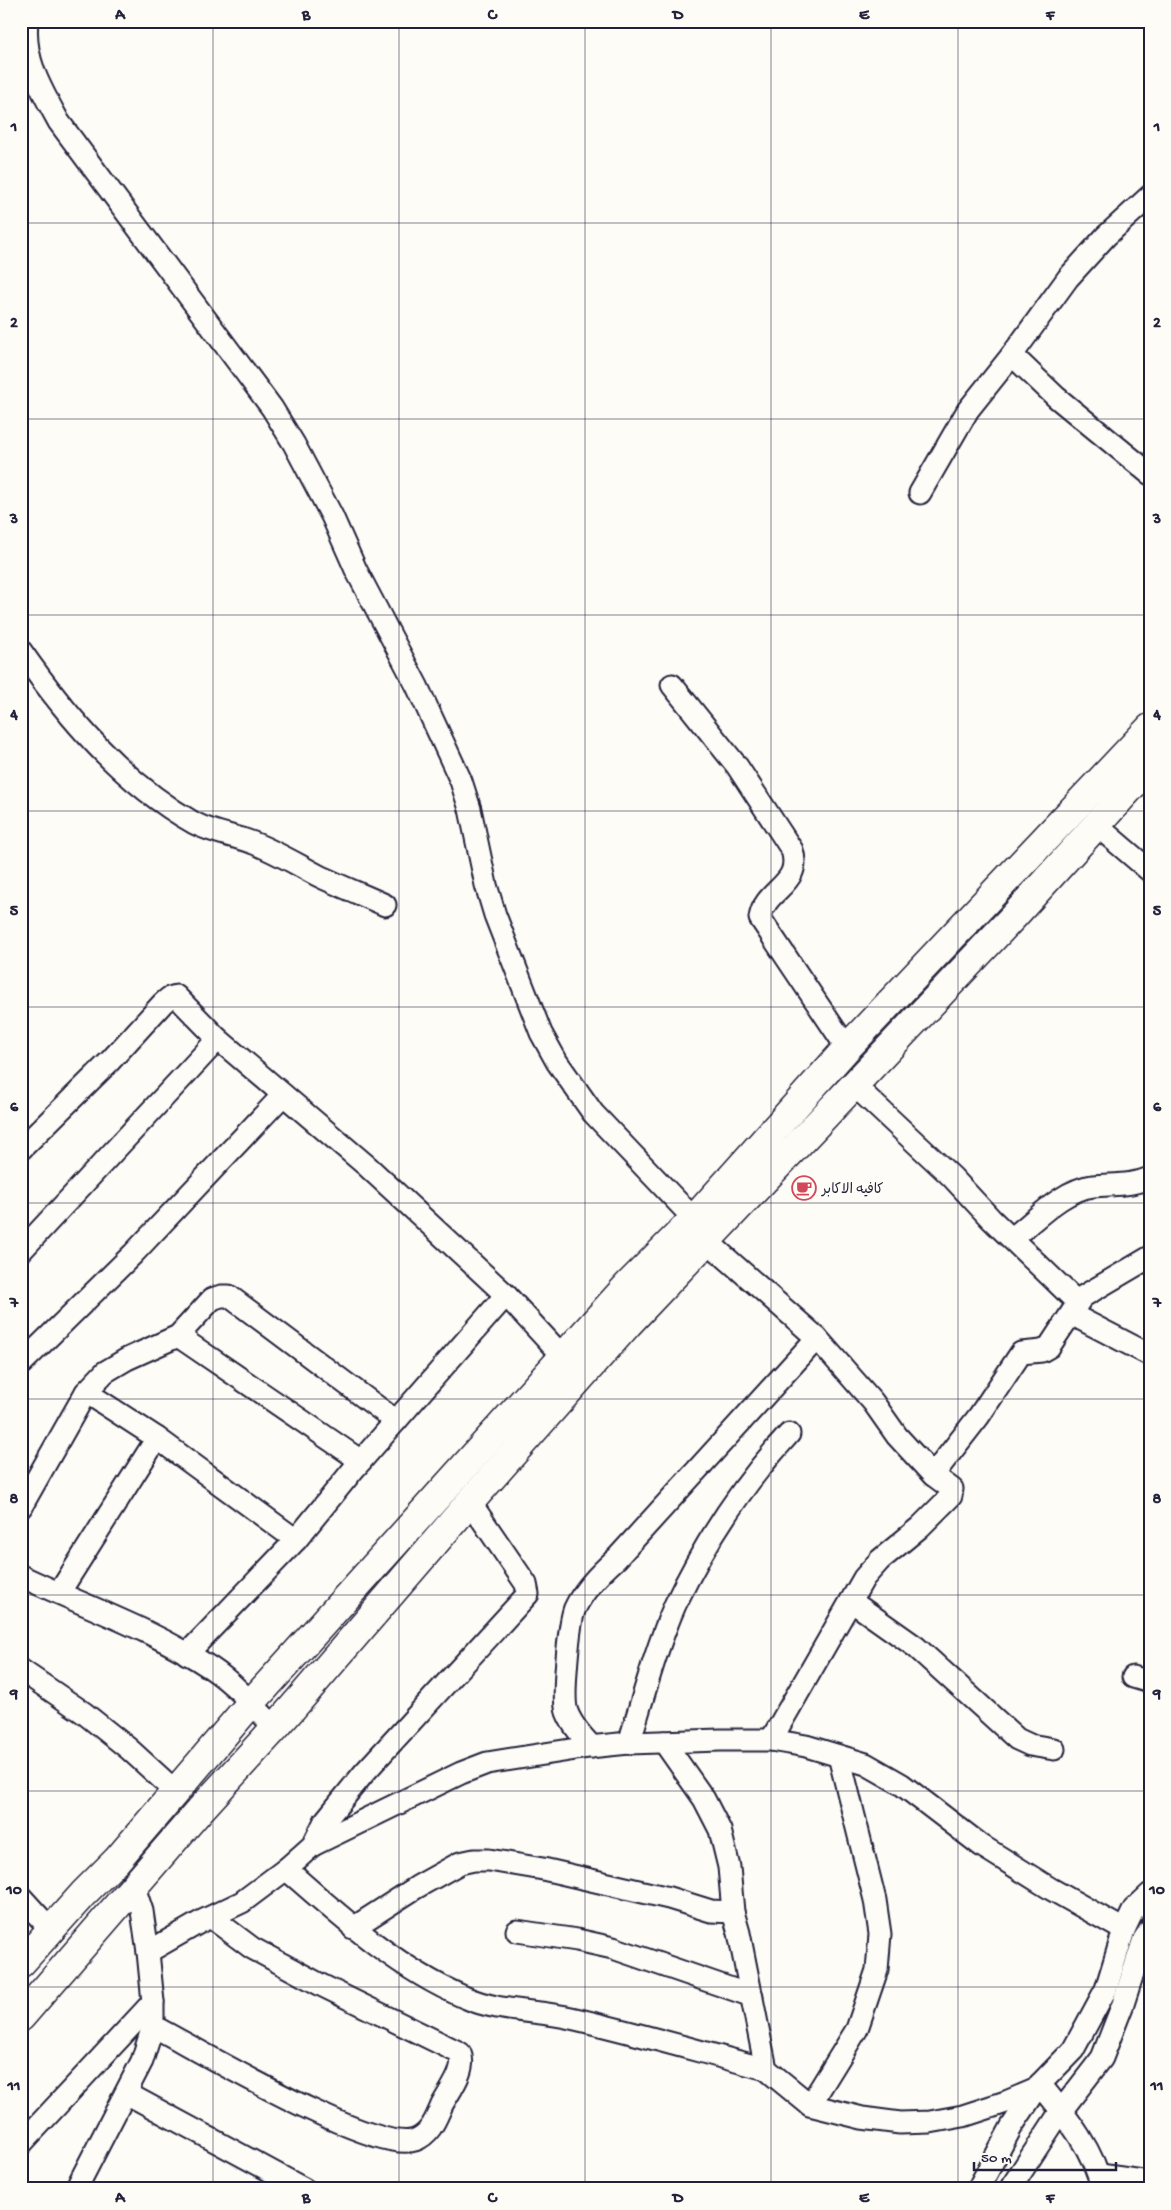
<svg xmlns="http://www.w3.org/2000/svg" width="1171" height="2210" font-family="'Gochi Hand','Playpen Sans Arabic',sans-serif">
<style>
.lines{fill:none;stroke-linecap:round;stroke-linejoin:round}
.minor-casing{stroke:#22223b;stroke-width:25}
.secondary-casing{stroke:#22223b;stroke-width:31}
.minor{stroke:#fdfcf7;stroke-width:21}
.secondary{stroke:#fdfcf7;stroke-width:28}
.grid{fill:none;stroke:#22223b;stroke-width:1;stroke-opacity:0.55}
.labels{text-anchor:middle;stroke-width:4.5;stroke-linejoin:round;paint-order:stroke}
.poi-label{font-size:14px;fill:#22223b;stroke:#fdfcf7;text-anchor:start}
.neatline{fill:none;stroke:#22223b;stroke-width:2}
.grid-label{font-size:16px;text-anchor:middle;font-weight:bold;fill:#22223b}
</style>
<rect width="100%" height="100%" fill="#fdfcf7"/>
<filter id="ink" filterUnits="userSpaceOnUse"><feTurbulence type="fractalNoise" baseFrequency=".02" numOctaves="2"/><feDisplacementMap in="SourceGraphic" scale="10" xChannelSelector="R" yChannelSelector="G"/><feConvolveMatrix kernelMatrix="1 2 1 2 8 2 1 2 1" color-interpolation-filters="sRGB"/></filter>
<g filter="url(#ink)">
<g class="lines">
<!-- minor casing -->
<g class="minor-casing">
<g id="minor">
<path d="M27 21C23 60 41 89 59 122L272 408 294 444 332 516 356 570 417 686 461 781 470 809 486 885 495 915 541 1033 557 1062 593 1113 694 1219 708 1242 817 1338 873 1402 897 1436 933 1475 979 1416 1021 1353 1042 1351 1049 1347 1082 1297 1150 1257"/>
<path d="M1012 355 1056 397 1150 474"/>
<path d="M920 493 968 410 1012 355 1068 278 1106 236 1150 196"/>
<path d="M21 651C68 718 122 782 194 823 211 832 230 835 248 841 272 849 296 864 319 876 340 886 363 895 385 905"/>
<path d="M672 685 737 766 792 850C803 885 765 888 760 918L847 1048"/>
<path d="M1095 824 1150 871"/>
<path d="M855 1086 952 1177 991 1219 1077 1302"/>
<path d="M21 1149 110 1061 163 1003 169 998 176 996 218 1039 367 1166 506 1295 563 1357"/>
<path d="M1012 1238C1036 1220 1062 1190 1093 1186 1113 1184 1131 1186 1150 1178"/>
<path d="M21 1251 218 1039"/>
<path d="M1071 1314 1150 1355"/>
<path d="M178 1336 361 1461"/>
<path d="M21 1364 133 1254 283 1095"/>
<path d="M86 1392 157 1438 296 1540"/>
<path d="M21 1507 86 1392 105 1372 127 1359 178 1336 212 1299 221 1296H229L396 1421"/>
<path d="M21 1576C84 1606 152 1629 211 1668 235 1684 255 1707 275 1728"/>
<path d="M59 1593 157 1438"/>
<path d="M851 1601 916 1647 1017 1739 1030 1745 1054 1749"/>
<path d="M187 1654 296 1540 353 1470 506 1295"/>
<path d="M21 1670 84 1713 129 1749 175 1791"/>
<path d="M1133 1677 1150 1682"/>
<path d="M771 1740 864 1578 880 1560 920 1527 951 1496 952 1489 933 1475"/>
<path d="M664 1742 704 1799 720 1830 729 1867 733 1912 739 1933 766 2069 810 2105 862 2118 900 2123 930 2122 963 2116 1006 2102 1037 2089"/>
<path d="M629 1743C643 1698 656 1648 675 1605 705 1542 742 1485 789 1434"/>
<path d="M592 1747C582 1736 572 1725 567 1712 562 1698 569 1622 575 1608 584 1589 601 1572 617 1558L817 1338"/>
<path d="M313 1845 325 1821 364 1773 528 1594 526 1584 470 1502"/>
<path d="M286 1869C341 1917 396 1968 464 1997 497 2012 536 2010 571 2018 637 2033 701 2052 766 2069"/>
<path d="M21 1897 52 1931"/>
<path d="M353 1928 417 1887 460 1863 474 1860H489L543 1869 669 1898 711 1911 733 1912"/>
<path d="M517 1931 577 1940 613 1948 752 1996"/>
<path d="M148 1952 202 1921 242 1902 286 1869 313 1845 461 1773 487 1763 589 1747 629 1743 720 1740H771L806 1746 866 1764 901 1784 982 1846 1051 1889 1124 1930"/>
<path d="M153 2026C197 2049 375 2155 415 2140 431 2134 436 2118 442 2105 450 2090 467 2069 460 2053L321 1985 252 1948 212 1918"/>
<path d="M1040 2084C1065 2115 1094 2149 1102 2189"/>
<path d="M126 2093 304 2189"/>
<path d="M810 2105 857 2029 877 1970 880 1934 875 1900 839 1756"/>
<path d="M21 2144 153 2002"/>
<path d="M1100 2175 1150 2182"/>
<path d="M76 2189 142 2061 153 2026V2002L148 1952 142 1911 134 1887"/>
<path d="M978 2189 1012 2126 1040 2084 1073 2050 1106 1989 1124 1930 1134 1909 1150 1894"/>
<path d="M1010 2189 1061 2111 1102 2058 1123 2004 1144 1939 1150 1930"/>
</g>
</g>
<!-- secondary casing -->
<g class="secondary-casing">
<g id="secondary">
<path d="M21 1963 83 1894 117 1860 251 1703 628 1285 694 1219 847 1048 1150 728"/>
<path d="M21 2017 200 1810 275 1728 470 1502 628 1324 1014 916 1150 766"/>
</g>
</g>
<!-- minor -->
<use href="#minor" class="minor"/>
<!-- secondary -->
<use href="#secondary" class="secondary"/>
</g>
</g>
<!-- grid -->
<path class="grid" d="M213 21V2189M399 21V2189M585 21V2189M771 21V2189M958 21V2189M21 223H1150M21 419H1150M21 615H1150M21 811H1150M21 1007H1150M21 1203H1150M21 1399H1150M21 1595H1150M21 1791H1150M21 1987H1150"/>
<!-- icons -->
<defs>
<g id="cafe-ring" transform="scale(1.25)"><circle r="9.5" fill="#fdfcf7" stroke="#d1495b" stroke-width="1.5"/><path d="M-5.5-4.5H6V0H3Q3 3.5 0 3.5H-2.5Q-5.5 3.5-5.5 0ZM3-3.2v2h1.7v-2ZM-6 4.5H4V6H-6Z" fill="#d1495b"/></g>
</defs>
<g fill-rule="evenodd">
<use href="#cafe-ring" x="804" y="1188"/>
</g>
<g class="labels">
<!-- poi labels -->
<g class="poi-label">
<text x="822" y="1193">كافيه الاكابر</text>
</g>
</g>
<!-- margin -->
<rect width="1171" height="2210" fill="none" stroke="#fdfcf7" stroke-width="55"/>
<!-- scale -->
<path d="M974 2162v8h142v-8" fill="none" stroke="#22223b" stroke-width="2.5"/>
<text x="981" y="2162" font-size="15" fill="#22223b" stroke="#fdfcf7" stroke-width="4" paint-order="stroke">50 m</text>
<rect x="28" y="28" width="1116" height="2154" class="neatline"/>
<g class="grid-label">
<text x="120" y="19">A</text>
<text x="306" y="19">B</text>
<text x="492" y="19">C</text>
<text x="678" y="19">D</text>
<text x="864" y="19">E</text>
<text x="1050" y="19">F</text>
<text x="14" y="131">1</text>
<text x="1157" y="131">1</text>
<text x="14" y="327">2</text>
<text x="1157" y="327">2</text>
<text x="14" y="523">3</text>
<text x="1157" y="523">3</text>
<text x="14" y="719">4</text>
<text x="1157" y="719">4</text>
<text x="14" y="915">5</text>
<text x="1157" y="915">5</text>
<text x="14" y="1111">6</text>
<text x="1157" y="1111">6</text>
<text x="14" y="1307">7</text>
<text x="1157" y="1307">7</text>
<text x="14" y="1503">8</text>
<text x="1157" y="1503">8</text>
<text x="14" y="1698">9</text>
<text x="1157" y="1698">9</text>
<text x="14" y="1894">10</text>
<text x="1157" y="1894">10</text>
<text x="14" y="2090">11</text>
<text x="1157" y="2090">11</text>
<text x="120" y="2202">A</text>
<text x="306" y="2202">B</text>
<text x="492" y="2202">C</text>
<text x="678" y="2202">D</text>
<text x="864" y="2202">E</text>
<text x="1050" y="2202">F</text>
</g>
</svg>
